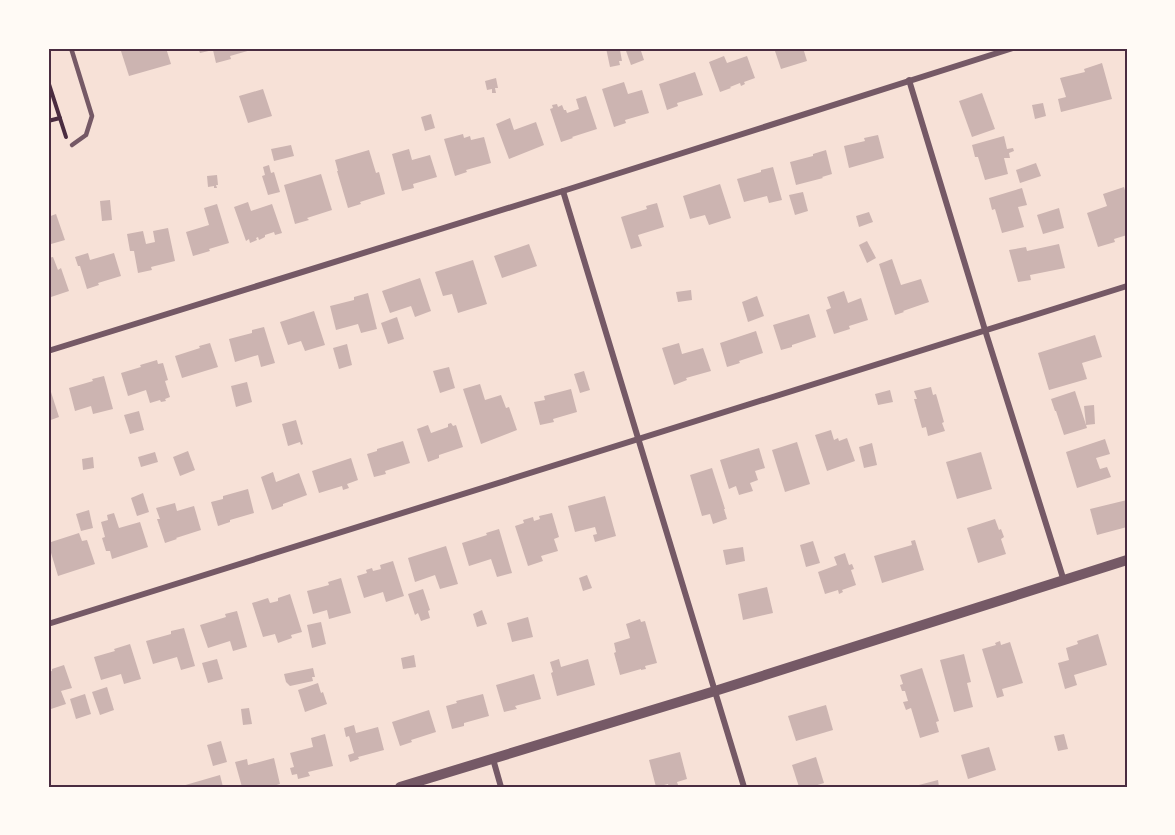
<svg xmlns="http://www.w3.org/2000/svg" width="1175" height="835" font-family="'IBM Plex Sans',sans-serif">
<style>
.building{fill:#ccb4b1}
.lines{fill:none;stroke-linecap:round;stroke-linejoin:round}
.path{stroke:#4a2c40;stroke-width:4}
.service{stroke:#755966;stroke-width:4.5}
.minor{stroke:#755966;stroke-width:6}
.tertiary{stroke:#755966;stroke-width:10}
.neatline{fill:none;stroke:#4a2c40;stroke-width:2}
</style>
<rect width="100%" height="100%" fill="#f7e1d7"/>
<!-- building -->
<g class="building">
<path d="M120 48H166L171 64 129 76Z"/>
<path d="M198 48H251V50L230 56 231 59 216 63 213 50 200 53Z"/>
<path d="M606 48H617V51L620 50 622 61H619L620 65 610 67Z"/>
<path d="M625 48H640L644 60 631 65Z"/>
<path d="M774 48H803L807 61 781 69Z"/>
<path d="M724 56 727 63 747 56 755 78 744 82 745 84 741 86 740 83 730 87 731 88 720 92 709 62Z"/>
<path d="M1102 63 1112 99 1061 112 1058 99 1066 97 1060 78 1085 72 1084 69Z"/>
<path d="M695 72 703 95 677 103 678 106 667 110 659 84Z"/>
<path d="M496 78 498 88H495L496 93H492V89L487 90 485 81Z"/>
<path d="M624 82 628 94 642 90 649 113 625 120 626 123 614 127 602 89Z"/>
<path d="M263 89 272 116 248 123 239 96Z"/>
<path d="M982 93 995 129 972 137 959 101Z"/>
<path d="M586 96 597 129 572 137 573 138 561 142 550 109 553 108 552 105 557 104 558 107 562 105 564 110H566L567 113 579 109 576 99Z"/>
<path d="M1043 103 1046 116 1035 119 1032 105Z"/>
<path d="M431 114 435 128 425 131 421 117Z"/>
<path d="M510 118 514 130 536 122 544 145 509 159 496 124Z"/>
<path d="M463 134 464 138 470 136 471 140 484 137 491 163 466 170 467 172 455 176 444 139Z"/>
<path d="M878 135 884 158 849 168 844 146 865 141 864 138Z"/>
<path d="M1004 136 1007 149 1013 148 1014 151 1009 153 1010 158H1004L1008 174 985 180 978 157H975L972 145Z"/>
<path d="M291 145 294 156 274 161 271 149Z"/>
<path d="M409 149 412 160 430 155 437 177 413 184 414 188 402 191 392 154Z"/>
<path d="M369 150 376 173 379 172 385 194 360 202 361 204 348 208 337 171H338L335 160Z"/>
<path d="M826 150 832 174 822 177 823 178 796 185 790 162 813 156V154Z"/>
<path d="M1036 163 1041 176 1020 183 1016 170Z"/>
<path d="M269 165 271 173 274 172 280 192 268 195 262 176 265 175 263 167Z"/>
<path d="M773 167 782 200 769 203 767 196 744 202 737 179 761 172V170Z"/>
<path d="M321 174 332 210 307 218 309 220 295 224 284 185Z"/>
<path d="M217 175 218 185H216L217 188H214V186L208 187 207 176Z"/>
<path d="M720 184 731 218 709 225 705 215 690 219 683 196Z"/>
<path d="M1124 187 1127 197V227H1125L1127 235 1114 239 1115 242 1098 247 1087 213 1107 206 1103 194Z"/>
<path d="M1022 188 1027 205 1018 207 1024 227 1002 233 995 209 992 210 989 198Z"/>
<path d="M803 192 808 211 795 215 789 195Z"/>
<path d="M110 200 112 220 102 221 100 201Z"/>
<path d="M248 202 251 211 272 204 282 233 275 235 274 232 265 235V237L259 240 258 237 256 238 257 240 250 243 249 239 246 241 234 207Z"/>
<path d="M657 203 664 227 638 235 642 246 631 249 621 217 647 209 646 206Z"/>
<path d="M217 204 229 243 209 249 210 251 193 256 186 232 209 225 204 208Z"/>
<path d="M1059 208 1064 228 1043 234 1037 215Z"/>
<path d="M869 212 873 222 859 227 856 216Z"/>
<path d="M56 214 65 240 51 244 48 235V217Z"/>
<path d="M168 228 175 261 151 267 152 270 138 273 134 251H130L127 234 143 231 146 244 155 242 153 231Z"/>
<path d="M867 241 876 258 867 263 859 245Z"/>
<path d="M529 244 537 266 502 278 494 256Z"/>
<path d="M1059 244 1065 268 1030 275 1031 280 1018 282 1009 250 1026 247 1027 251Z"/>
<path d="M88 253 90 260 114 253 121 276 98 283 99 285 87 289 80 266H78L75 257Z"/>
<path d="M53 257 58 270 61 268 69 291 48 298V258Z"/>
<path d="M892 259 901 285 921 279 929 302 903 311 904 312 895 315 879 264Z"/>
<path d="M473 260 487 304 458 313 452 294 443 296 435 272Z"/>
<path d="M420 278 431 311 415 317 411 306 390 313 382 291Z"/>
<path d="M691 290 692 300 678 302 676 292Z"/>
<path d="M844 291 848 303 861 298 868 320 849 326 850 329 834 334 826 310 831 308 827 297Z"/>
<path d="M368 293 377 329 361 333 358 324 336 330 330 306 354 300V297Z"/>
<path d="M757 296 764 316 748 322 742 302Z"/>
<path d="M314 311 325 345 305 351 301 341 288 345 280 322Z"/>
<path d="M809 314 816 337 792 345V347L781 350 773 325Z"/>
<path d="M397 317 404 339 388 344 381 323Z"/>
<path d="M264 327 275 363 261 367 258 355 235 362 229 339 252 333V330Z"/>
<path d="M756 331 763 353 739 361 740 363 727 367 720 343Z"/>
<path d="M1095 335 1102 357 1082 363 1087 379 1049 390 1038 353Z"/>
<path d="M210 343 218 367 182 378 175 356 200 348 199 346Z"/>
<path d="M679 343 682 354 703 348 711 371 686 378 687 380 674 385 662 348Z"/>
<path d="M347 344 352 365 339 369 333 348Z"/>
<path d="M157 360 158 364 163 363 168 380 165 381 170 397 165 399 166 401 161 402 160 400 150 403 146 390 128 396 121 373 141 367 140 365Z"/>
<path d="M449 367 455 388 440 393 433 371Z"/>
<path d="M584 371 590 390 580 393 574 374Z"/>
<path d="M104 376 113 409 93 414 91 406 75 411 69 388 93 381 92 379Z"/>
<path d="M247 382 252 402 236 407 231 386Z"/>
<path d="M480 384 485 400 501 395 506 408 509 407 517 430 481 444 463 389Z"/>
<path d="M931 387 933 395 936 394 944 422 942 423 945 431 928 436 926 427 922 428 914 399H917L914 391Z"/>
<path d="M571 389 577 412 553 419 554 422 540 425 534 402 545 400 544 396Z"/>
<path d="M890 390 893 402 878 405 875 394Z"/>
<path d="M1075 391 1087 428 1064 435 1056 411H1055L1051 399Z"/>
<path d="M51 392 59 417 48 421V393Z"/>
<path d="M1094 405 1095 424 1086 425 1084 406Z"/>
<path d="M139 411 144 430 130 434 124 415Z"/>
<path d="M296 420 303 444 301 445 300 442 288 446 282 424Z"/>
<path d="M451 423 453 426 456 425 463 447 439 455V458L428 462 417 429 428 425 431 433 448 427V424Z"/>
<path d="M831 430 834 440 838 438 839 441 847 438 855 461 827 471 815 435Z"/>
<path d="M1105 439 1110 454 1096 458 1100 469 1107 467 1111 477 1077 488 1066 452Z"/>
<path d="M403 441 410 463 385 471 386 474 374 477 367 454 377 451V449Z"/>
<path d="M797 442 810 484 785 492 772 450Z"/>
<path d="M872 443 877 465 864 468 859 447Z"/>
<path d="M759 448 765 468 755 471 758 480 750 483 753 491 739 495 736 486 729 489 720 460Z"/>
<path d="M188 451 195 470 180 476 173 457Z"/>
<path d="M155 452 158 462 141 467 138 457Z"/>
<path d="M981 452 992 489 957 499 946 462Z"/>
<path d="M93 457 94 468 83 470 82 459Z"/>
<path d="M351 458 358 480 347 484 349 488 343 490 342 486 319 493 312 471Z"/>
<path d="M712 468 725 509H724L727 519 713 524 710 514 702 516 690 475Z"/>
<path d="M273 472 276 482 299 473 307 495 283 504V506L272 510 261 477Z"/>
<path d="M248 489 254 513 230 520V522L218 526 211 502 223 499V496Z"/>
<path d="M143 493 149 512 137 516 131 498Z"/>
<path d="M605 496 616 536 595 542 593 535 597 534 595 527 575 532 568 506Z"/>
<path d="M1127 500V527L1097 535 1090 509Z"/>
<path d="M175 503 177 511 194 506 201 530 176 538 177 539 165 543 157 519H160L156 508Z"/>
<path d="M89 510 93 528 81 531 76 514Z"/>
<path d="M114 513 119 528 140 522 148 547 112 559 110 551H106L102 538 105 537 101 522 108 520 107 515Z"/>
<path d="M552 513 559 537 554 539 558 551 541 556 543 561 528 566 515 526 524 523 523 520 533 517 534 521 540 519 539 516Z"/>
<path d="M995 519 999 530 1001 529 1004 537 1001 539 1006 554 978 563 967 528Z"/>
<path d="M499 529 512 573 497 577 491 559 469 566 462 543 487 535 486 533Z"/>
<path d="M79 533 82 541 87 540 95 564 58 576 48 543Z"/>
<path d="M915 540 924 570 882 583 874 556 912 545 911 541Z"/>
<path d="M813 541 820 563 806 567 800 545Z"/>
<path d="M446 546 458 584 440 589 435 575 415 582 408 558Z"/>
<path d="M743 547 745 561 726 565 723 550Z"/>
<path d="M845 553 849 565 852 564 854 569 851 570 856 585 842 590 843 592 839 594 838 590 825 594 818 572 837 565 834 557Z"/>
<path d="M393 561 404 596 386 602 383 592 364 598 357 576 367 573 366 570 372 568 373 571 381 569 380 565Z"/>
<path d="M587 575 592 588 583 591 579 578Z"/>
<path d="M341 578 351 613 329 619 327 610 313 614 307 591 329 585 328 582Z"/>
<path d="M767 587 773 613 743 620 738 594Z"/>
<path d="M423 589 430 610 428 611 430 618 421 621 418 613 415 615 408 594Z"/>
<path d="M290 594 302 632 291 635 292 638 278 643 275 634 263 637 252 603 268 598 270 603 278 601V598Z"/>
<path d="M482 610 487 624 477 627 473 614Z"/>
<path d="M237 611 247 647 233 651 230 641 208 648 200 625 226 617 225 614Z"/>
<path d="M528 617 533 637 512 642 507 623Z"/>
<path d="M640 619 641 622 645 621 657 663 645 666 646 669 641 670V669L620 675 614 653 616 652 614 643 630 638 626 624Z"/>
<path d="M321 622 326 644 312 648 307 625Z"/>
<path d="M184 628 195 666 181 670 177 657 153 664 146 641 171 634V631Z"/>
<path d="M1098 634 1107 665 1074 675 1077 685 1065 689 1058 663 1069 660 1066 648 1078 644 1077 641Z"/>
<path d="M1000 641 1001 645 1010 642 1023 683 1002 689 1004 696 997 698 982 649 996 645 995 643Z"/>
<path d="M130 644 141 679 124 684 121 674 101 680 94 657 115 651 114 649Z"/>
<path d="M964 654 971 682 967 683 973 707 954 712 940 660Z"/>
<path d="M414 655 416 667 403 669 401 658Z"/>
<path d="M217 659 223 679 208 683 202 663Z"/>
<path d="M559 659 561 667 588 659 595 685 557 696 551 673 553 672 550 662Z"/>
<path d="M64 665 72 688 61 691 66 704 48 710V672L52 671V669Z"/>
<path d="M313 668 315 677H312L313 681 290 686 286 682 284 674Z"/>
<path d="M922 668 939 721 936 722 939 732 920 738 911 708 906 710 903 702 908 701 905 691H902L900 685 903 684 900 675Z"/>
<path d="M534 674 541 699 515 706 517 709 504 712 496 685Z"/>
<path d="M318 683 321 693 323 692 327 704 305 712 298 690Z"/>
<path d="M107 687 114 710 100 715 92 692Z"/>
<path d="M85 694 91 714 76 719 70 699Z"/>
<path d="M483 694 489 716 464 723V726L452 729 446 706 457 703 456 701Z"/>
<path d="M826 705 833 730 796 741 788 716Z"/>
<path d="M249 708 252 724 243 725 241 709Z"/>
<path d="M429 710 436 732 411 740 412 742 400 746 392 722Z"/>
<path d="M354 725 356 733 378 727 384 750 358 757 359 759 350 762 348 755 354 753 349 736 346 737 344 728Z"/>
<path d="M325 734 333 766 308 772 310 776 298 779 297 774 292 775 290 768 294 767 290 753 313 747 311 738Z"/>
<path d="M1064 734 1068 749 1058 751 1054 736Z"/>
<path d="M221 741 227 762 213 766 207 745Z"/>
<path d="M989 747 996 770 968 779 961 755Z"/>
<path d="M680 752 687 779 677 782 678 785 669 787 668 784 656 787 649 760Z"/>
<path d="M816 757 824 783 811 787H799L792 765Z"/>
<path d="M274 758 280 784 270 787H242L235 762 247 759 248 765Z"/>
<path d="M220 775 223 787H182V786Z"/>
<path d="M938 780 939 787H915V786Z"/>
</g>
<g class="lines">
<!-- path -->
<g class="path">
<path d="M48 81 66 137"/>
<path d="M48 121 60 118"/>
</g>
<!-- service -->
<path class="service" d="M71 48 92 116 86 135 72 145"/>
<!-- minor -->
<g class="minor">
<path d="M909 80 985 330 1064 581"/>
<path d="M563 191 744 787"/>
<path d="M48 351 563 191 1013 48"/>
<path d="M48 624 1127 286"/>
<path d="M493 759 501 787"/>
</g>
<!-- tertiary -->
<path class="tertiary" d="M400 787 715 691 1127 560"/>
</g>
<!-- border -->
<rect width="1175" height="835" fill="none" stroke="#fffaf5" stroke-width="99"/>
<rect x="50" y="50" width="1076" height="736" class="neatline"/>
</svg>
